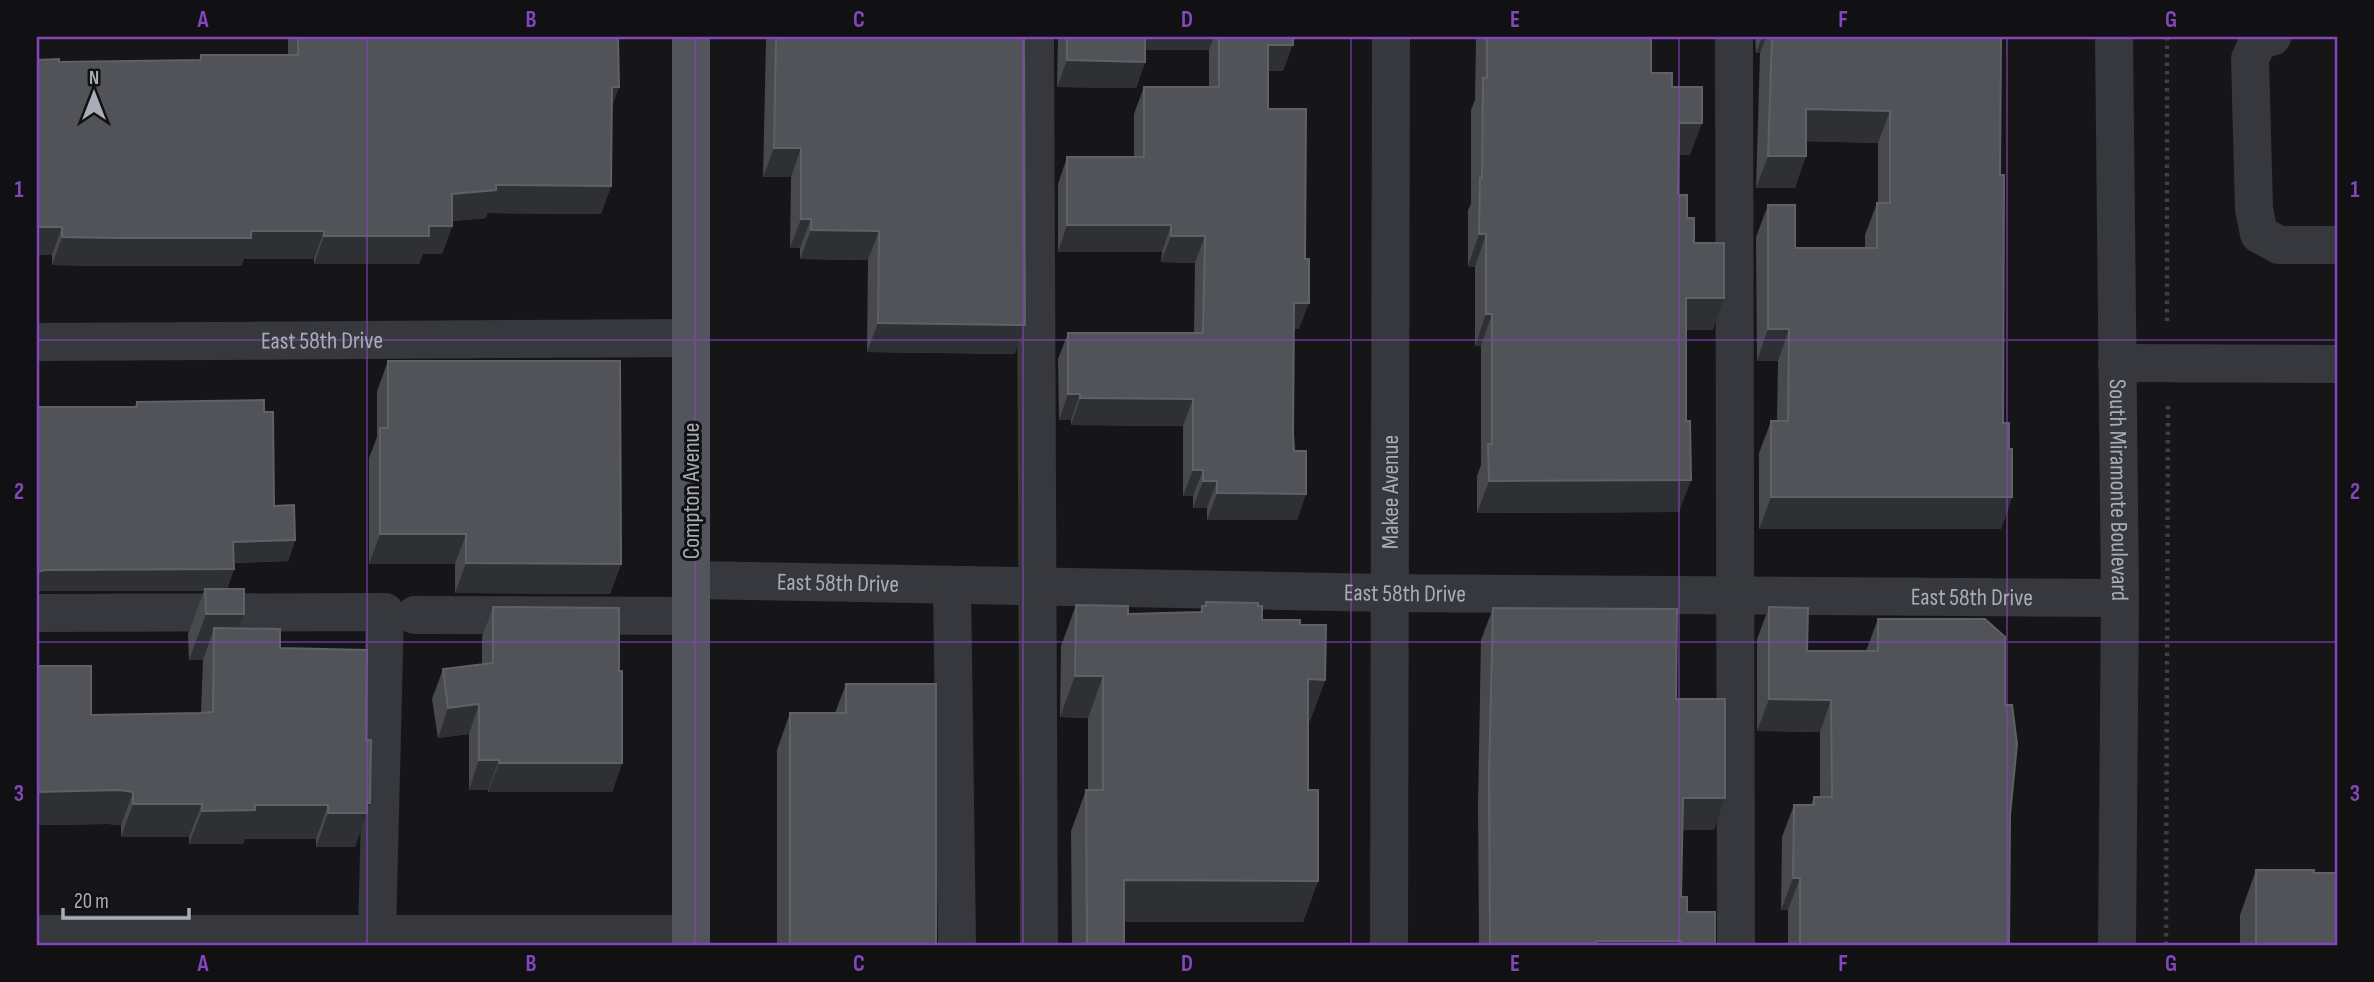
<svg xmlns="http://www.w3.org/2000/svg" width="2374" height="982" font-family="'Sofia Sans Condensed',sans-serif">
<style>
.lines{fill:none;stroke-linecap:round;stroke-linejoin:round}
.path{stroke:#3d3f44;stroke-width:4.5;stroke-dasharray:3.5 5;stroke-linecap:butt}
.minor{stroke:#37383d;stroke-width:38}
.major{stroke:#53555c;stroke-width:38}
.wall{fill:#47494d}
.shaded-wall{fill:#2f3033}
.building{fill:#525359;stroke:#5f6168;stroke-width:2}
.grid{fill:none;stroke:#8446be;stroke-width:2;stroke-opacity:0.55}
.labels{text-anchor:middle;stroke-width:6;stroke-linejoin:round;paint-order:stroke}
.street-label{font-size:24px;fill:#a8adb8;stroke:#111113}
.neatline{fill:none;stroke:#8446be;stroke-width:2.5}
.grid-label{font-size:23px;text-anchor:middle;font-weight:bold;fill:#8446be}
</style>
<rect width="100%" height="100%" fill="#161618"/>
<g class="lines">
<!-- path -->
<g class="path">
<path d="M2167 37V321"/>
<path d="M2166 945 2168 404"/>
</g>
<!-- minor -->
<g class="minor">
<path d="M1035 37 1039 945"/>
<path d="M1734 37 1736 945"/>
<path id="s1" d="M2114 37 2120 598 2117 945"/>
<path d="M2272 37 2259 39 2250 59 2254 209 2259 234 2279 245H2337"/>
<path id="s2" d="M37 342 691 338"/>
<path d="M2117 363 2337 364"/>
<path id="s3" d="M691 580 1388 593 2120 598"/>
<path d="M952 585 957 945"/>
<path d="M37 613 385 612 377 934"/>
<path d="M415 615 691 616"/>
<path d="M37 934H691"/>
<path id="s4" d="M1389 945 1391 37"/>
</g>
<!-- major -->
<path class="major" d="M691 37V945"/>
</g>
<!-- wall -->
<g class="wall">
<path d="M288 37H618L619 87 612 105 611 186 601 214 487 213 486 218 452 221V226L442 254H423L419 264H314V259H244L241 266H107L52 265V255H37L59 62 199 60 201 55H288Z"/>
<path d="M768 37H1024L1015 354 867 352 868 260 800 259V248H790L791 177H763L766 41Z"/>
<path d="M1058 37H1295L1283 71H1268V109L1299 329H1294L1293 433 1294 451 1306 494 1297 520H1207V508H1193V496H1183V426L1071 425V420H1059L1058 359 1068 333H1194L1195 263 1161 262 1162 252H1058V184L1067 157H1134V114L1144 87H1209V50H1145V62L1136 88 1057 87Z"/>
<path d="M1476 37H1651V73L1672 87 1690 155H1678V193L1694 243 1713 330H1686L1679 512 1477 513V476L1481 465V346H1475V267L1468 266V210L1471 204V110L1475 100Z"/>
<path d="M1755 37H2001L2000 175 2003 423 2009 449 2012 497 2001 529H1759V453L1771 421H1777L1778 361H1757L1756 237 1768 205 1795 248H1865V235L1877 203H1878V143L1806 141 1795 188H1756L1760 53H1756Z"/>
<path d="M388 361 621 564 610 594 455 593V564H369V458L377 437V391Z"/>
<path d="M137 402 264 412 274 506 295 540 288 561 234 563V569L227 589 239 629 280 648 366 740 367 810 355 847H316V839H245L243 844H189V837H121V825L108 824 37 825V666L91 715 201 713 203 660H189L188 634 204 591H37Z"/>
<path d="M1206 602 1258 606 1262 620 1300 625 1325 680 1310 721H1308V790L1318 881 1303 922H1124V945H1072L1071 831 1086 790H1088V718L1060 717 1061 646 1076 605 1128 614 1200 612 1202 606H1204Z"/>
<path d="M493 607 619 671 622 763 612 792H488V790H469V734L438 738 432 699 443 669 482 664V637Z"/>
<path d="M1769 607 1807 651H1866L1878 619 2005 705 2010 815 2009 945H1788V910H1781L1782 837 1794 805H1811L1814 797H1820V732L1757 731V639Z"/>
<path d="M1493 608 1676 699 1714 830H1682L1681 897 1687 912 1715 945H1479L1478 806 1481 640Z"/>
<path d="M846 684 936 945H777V750L790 713H835Z"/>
<path d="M2256 870 2314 873 2337 945H2240V915Z"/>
</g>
<!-- shaded-wall -->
<g class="shaded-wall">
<path d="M1140 37H1214L1209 50H1136Z"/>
<path d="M1290 37H1295L1283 71H1259L1268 45Z"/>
<path d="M1762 37H1766L1760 53H1756Z"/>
<path d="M1067 60 1145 62 1136 88 1057 87Z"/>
<path d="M612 87H619L609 115Z"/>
<path d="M1806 109 1890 111 1878 143 1795 141Z"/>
<path d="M1679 123H1702L1690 155H1667Z"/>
<path d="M774 148H801L791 177H763Z"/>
<path d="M1768 156H1806L1795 188H1756Z"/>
<path d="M496 185 611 186 601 214 487 213 486 218 442 222 452 194Z"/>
<path d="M801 219H811L800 248H790Z"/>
<path d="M1067 225H1171L1162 252H1058Z"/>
<path d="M429 226H452L442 254H423L419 264H314L324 236Z"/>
<path d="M37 227H62L52 255H37Z"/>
<path d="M811 230 879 231 868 260 800 259Z"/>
<path d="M251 231H324L314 259H244L241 266H107L52 265 62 237Z"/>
<path d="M1479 234H1486L1475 267 1468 266Z"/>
<path d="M1171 236H1205L1195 263 1161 262Z"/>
<path d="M1686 298H1724L1713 330H1674Z"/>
<path d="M1294 303H1309L1299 329H1284Z"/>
<path d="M1486 314H1492L1481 346H1475Z"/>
<path d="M878 323 1025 325 1015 354 867 352Z"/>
<path d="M1768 329H1789L1778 361H1757Z"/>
<path d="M1068 394H1080L1071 420H1059Z"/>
<path d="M1080 398 1193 399 1183 426 1071 425Z"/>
<path d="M1193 470H1203L1193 496H1183Z"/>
<path d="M1691 480 1679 512 1477 513 1489 481Z"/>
<path d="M1203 481H1217L1207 508H1193Z"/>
<path d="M1217 493 1306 494 1297 520H1207Z"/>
<path d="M1771 497H2012L2001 529H1759Z"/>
<path d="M380 534H466L455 564H369Z"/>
<path d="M295 540 288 561 226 563 233 542Z"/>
<path d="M466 563 621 564 610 594 455 593Z"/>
<path d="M234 569 226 591H37V572L45 570Z"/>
<path d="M206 614H244L227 660 214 628 203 660H189Z"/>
<path d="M1075 676H1103L1088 718 1060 717Z"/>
<path d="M1308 679 1325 680 1310 721 1293 720Z"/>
<path d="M1769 699 1831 700 1820 732 1757 731Z"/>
<path d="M479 704 469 734 438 738 448 708Z"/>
<path d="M479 760H499L488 790H469Z"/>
<path d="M499 763H622L612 792H488Z"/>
<path d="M120 790 133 792 121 825 108 824 37 825V792Z"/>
<path d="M1683 798H1725L1714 830H1671Z"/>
<path d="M367 803H370L366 813H367L355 847H316L328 813Z"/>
<path d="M133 804H202L189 837H121Z"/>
<path d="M255 805H328L316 839H245L243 844H189L202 811Z"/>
<path d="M1793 878H1800L1788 910H1781Z"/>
<path d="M1124 880 1318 881 1303 922H1109Z"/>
<path d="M1596 941H1681L1680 945H1594Z"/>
</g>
<!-- building -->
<g class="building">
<path d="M298 37H618L619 87H612L611 186 496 185V190L452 194V226H429V236H324V231H251V238H117L62 237V227H37V60L59 59V62L201 60V55H298Z"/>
<path d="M776 37H1024L1025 325 878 323 879 231 811 230V219H801V148H774Z"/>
<path d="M1067 37H1145V62L1067 60Z"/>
<path d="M1219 37H1293V45H1268V109H1306L1305 259H1309V303H1294L1293 433 1294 451H1306V494L1217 493V481H1203V470H1193V399L1080 398V394H1068V333H1203L1205 236H1171V225H1067V157H1144V87H1219Z"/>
<path d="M1487 37H1651V73H1672V87H1702V123H1679L1678 193 1679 195H1687V218H1694V243H1724V298H1686V421H1690L1691 480 1489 481 1488 444H1492V314H1486V234H1479L1480 178H1482L1483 78H1487Z"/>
<path d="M1772 37H2001L2000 175H2004L2003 423H2009V449H2012V497H1771V421H1788L1789 329H1768V205H1795V248H1877V203H1890V111L1806 109V156H1768Z"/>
<path d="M388 361H620L621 564 466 563V534H380V428H388Z"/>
<path d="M264 400V412H273L274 506 294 505 295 540 233 542 234 569 45 570 37 572V407H137V402Z"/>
<path d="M205 589H244V614H206Z"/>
<path d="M1206 602 1258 603V606H1262V620H1300V625H1326L1325 680 1308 679V790H1318V881L1124 880V945H1087L1086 790H1103V676H1075L1076 605 1128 606V614L1202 612V606H1206Z"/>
<path d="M493 607 619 608V671H622V763H499V760H479V704L448 708 443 669 493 663Z"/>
<path d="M1769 607 1808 608 1807 651H1878V619H1985L2005 637V705H2012L2017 744 2010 815 2009 945H1800V878H1793L1794 805H1814V797H1832L1831 700 1769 699Z"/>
<path d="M1493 608 1677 609 1676 699H1725V798H1683L1681 897H1687V912H1715V945H1681V941H1596V945H1490L1489 774Z"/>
<path d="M214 628 280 629V648L367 650 366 740H371L370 803H367V813H328V805H255V810L202 811V804H133V792L120 790 37 792V666H91V715L201 713 213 712Z"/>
<path d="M846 684H936V945H790V713H846Z"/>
<path d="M2256 870H2314V873H2337V945H2256Z"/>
</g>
<!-- grid -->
<path class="grid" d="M367 37V945M695 37V945M1023 37V945M1351 37V945M1679 37V945M2007 37V945M37 340H2337M37 642H2337"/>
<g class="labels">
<!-- street labels -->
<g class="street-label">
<text dy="8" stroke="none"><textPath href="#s2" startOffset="285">East 58th Drive</textPath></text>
<text transform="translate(691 491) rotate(-90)" y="8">Compton Avenue</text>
<text dy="8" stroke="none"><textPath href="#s4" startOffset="453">Makee Avenue</textPath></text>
<text dy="8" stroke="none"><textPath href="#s1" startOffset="453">South Miramonte Boulevard</textPath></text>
<text dy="8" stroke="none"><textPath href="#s3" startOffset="147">East 58th Drive</textPath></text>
<text dy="8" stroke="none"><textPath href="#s3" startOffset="714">East 58th Drive</textPath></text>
<text dy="8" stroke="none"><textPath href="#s3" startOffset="1281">East 58th Drive</textPath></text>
</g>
</g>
<!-- border -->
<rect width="2374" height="982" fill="none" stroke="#111113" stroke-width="77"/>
<!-- north arrow -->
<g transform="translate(94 94)" stroke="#111113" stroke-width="5" paint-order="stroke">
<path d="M0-5L12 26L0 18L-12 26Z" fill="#a8adb8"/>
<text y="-10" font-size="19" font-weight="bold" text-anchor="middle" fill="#a8adb8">N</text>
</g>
<!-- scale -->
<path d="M63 908v10h126v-10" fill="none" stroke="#a8adb8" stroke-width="3.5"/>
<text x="74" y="908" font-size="21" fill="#a8adb8" stroke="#111113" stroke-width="5" paint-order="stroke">20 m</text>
<rect x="38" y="38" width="2298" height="906" class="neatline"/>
<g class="grid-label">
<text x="203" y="27">A</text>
<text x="531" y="27">B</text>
<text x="859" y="27">C</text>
<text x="1187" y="27">D</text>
<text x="1515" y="27">E</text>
<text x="1843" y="27">F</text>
<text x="2171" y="27">G</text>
<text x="19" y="197">1</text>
<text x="2355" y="197">1</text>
<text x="19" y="499">2</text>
<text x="2355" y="499">2</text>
<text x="19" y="801">3</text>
<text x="2355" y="801">3</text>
<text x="203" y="971">A</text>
<text x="531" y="971">B</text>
<text x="859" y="971">C</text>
<text x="1187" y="971">D</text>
<text x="1515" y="971">E</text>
<text x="1843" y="971">F</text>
<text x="2171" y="971">G</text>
</g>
</svg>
